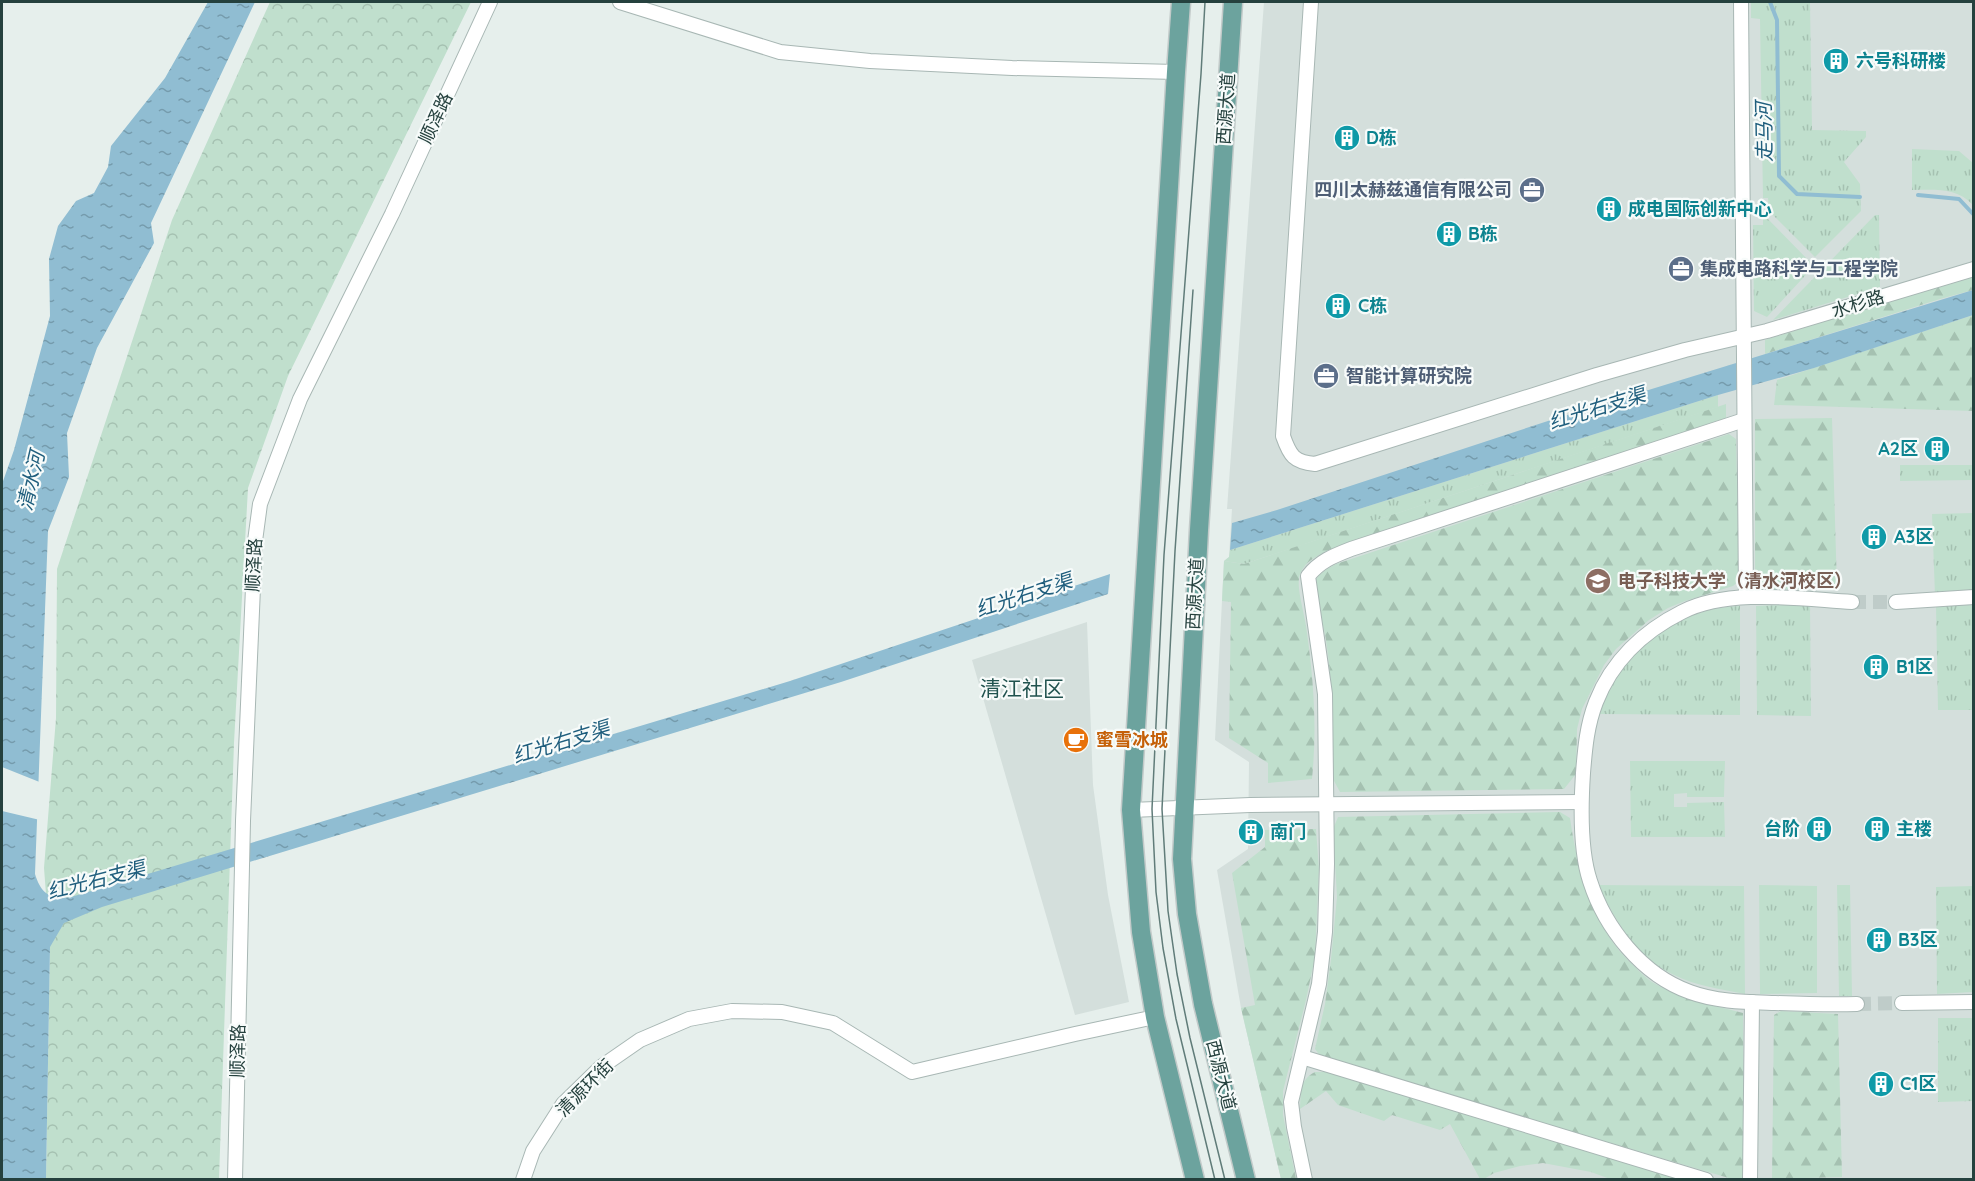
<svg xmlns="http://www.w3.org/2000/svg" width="1975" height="1181" font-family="Quicksand,'Noto Sans SC',sans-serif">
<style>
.built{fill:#d4dfdc}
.grass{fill:url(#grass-tufts)}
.forest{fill:url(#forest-firs)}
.park{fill:url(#park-crowns)}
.water{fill:url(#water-ripples)}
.pier{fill:#e6efec}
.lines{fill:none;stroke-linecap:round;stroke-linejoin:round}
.stream{stroke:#90bdd2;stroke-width:4}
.minor-tunnel{stroke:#bfccc9;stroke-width:14;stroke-dasharray:14 7;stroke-linecap:butt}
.minor-casing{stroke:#a8b7b4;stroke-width:16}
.primary-casing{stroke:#c2cac9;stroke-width:21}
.minor{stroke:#fff;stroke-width:14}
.primary{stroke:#6ca39e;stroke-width:18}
.tram{stroke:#607c79;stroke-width:1.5}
.labels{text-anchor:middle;stroke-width:4.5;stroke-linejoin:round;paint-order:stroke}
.culture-label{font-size:18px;font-weight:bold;fill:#0d838f;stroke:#f7fbfa;text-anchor:start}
.street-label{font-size:18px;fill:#25413e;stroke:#f7fbfa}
.service-label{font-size:18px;font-weight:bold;fill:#4e5e75;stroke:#f7fbfa;text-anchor:start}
.education-label{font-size:18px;font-weight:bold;fill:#785e54;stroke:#f7fbfa;text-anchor:start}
.food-label{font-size:18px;font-weight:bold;fill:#c56008;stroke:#f7fbfa;text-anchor:start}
.water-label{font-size:20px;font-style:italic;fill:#1f5e7d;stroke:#f7fbfa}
.quarter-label{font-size:21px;fill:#21534f;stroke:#f7fbfa}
</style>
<defs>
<pattern id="grass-tufts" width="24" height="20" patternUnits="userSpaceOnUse" patternTransform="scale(1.5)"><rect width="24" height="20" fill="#c0dfcd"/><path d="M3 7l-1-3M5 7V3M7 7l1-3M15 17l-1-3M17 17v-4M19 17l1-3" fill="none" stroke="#a5c1b1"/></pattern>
<pattern id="forest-firs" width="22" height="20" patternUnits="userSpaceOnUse" patternTransform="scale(1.5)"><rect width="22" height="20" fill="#c0dfcd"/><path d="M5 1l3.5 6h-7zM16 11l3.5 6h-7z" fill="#a5c1b1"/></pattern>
<pattern id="park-crowns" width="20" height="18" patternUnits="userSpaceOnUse" patternTransform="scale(1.5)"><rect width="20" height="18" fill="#c0dfcd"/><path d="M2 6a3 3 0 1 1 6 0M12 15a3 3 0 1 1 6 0" fill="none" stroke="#a5c1b1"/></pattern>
<pattern id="water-ripples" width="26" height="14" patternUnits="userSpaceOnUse" patternTransform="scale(1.5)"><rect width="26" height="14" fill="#90bdd2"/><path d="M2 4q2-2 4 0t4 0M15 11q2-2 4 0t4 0" fill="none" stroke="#759bac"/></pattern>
</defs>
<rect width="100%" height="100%" fill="#e6efec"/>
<!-- built -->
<g class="built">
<path d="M1264 2H1973V1179H1281L1241 1008 1217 870 1248 849 1249 762 1215 740 1224 561 1229 557 1232 509H1227Z"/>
<path d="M1087 622 1093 785 1108 895 1129 1002 1075 1015 972 660Z"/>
</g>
<!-- grass -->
<g class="grass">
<path d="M1751 2H1810L1812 130 1866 131V137L1844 162 1860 184 1861 211 1815 257 1769 211 1768 198H1763L1760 19 1751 18Z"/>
<path d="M1912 149 1959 151 1973 163V205C1956 187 1935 190 1912 190Z"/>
<path d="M1763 214 1814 266 1767 317 1754 311 1753 225H1763Z"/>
<path d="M1875 215H1879L1880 287 1773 320Z"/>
<path d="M1718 395V407L1244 564 1224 561 1229 557 1230 550Z"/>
<path d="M1900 465H1973V480L1900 481Z"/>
<path d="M1973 513V594L1935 595 1932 514Z"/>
<path d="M1810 604 1811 716 1757 715 1756 606Z"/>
<path d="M1973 605V710H1938L1936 606Z"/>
<path d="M1740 606V715L1599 714C1605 701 1610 684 1619 672 1647 631 1691 608 1740 606Z"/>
<path d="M1630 761H1725L1724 797H1687V793L1674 794V807H1687V803L1724 802 1725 837H1631Z"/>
<path d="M1598 885 1744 886 1745 994C1721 989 1696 986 1674 975 1637 958 1615 920 1598 885Z"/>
<path d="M1759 885 1817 886V993L1760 994Z"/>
<path d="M1837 885H1850L1852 996H1839Z"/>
<path d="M1973 886V992L1937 994 1936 887Z"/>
<path d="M1938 1018H1973V1101L1938 1102Z"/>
</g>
<!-- forest -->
<g class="forest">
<path d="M1973 275V290L1940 299 1765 354V340Z"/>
<path d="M1973 315V411L1774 405 1777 380Z"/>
<path d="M1726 404V418L1331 549C1318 555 1301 563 1299 579 1297 591 1306 619 1307 633 1314 683 1317 729 1312 779L1268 783V763L1229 738 1231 602 1222 601 1224 561 1244 564Z"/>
<path d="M1832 418 1837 588 1771 589 1759 586 1755 579V419Z"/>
<path d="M1729 434 1736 439 1739 581 1733 586 1685 601 1668 608 1649 620 1616 649 1604 665 1582 709 1577 729 1576 774 1564 789 1340 792 1333 779C1333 732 1333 686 1326 640 1325 627 1313 597 1314 586 1315 575 1327 569 1336 564Z"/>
<path d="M1560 812 1570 818C1578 873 1592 928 1635 967 1640 972 1646 978 1652 982 1680 999 1712 1005 1743 1013L1744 1177 1739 1179H1732L1321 1057 1315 1049 1325 1004 1331 959 1337 897 1333 829 1338 817Z"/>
<path d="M1316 829 1319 869 1315 957 1306 1000 1283 1091V1115L1296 1179H1281L1241 1008 1255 1005 1232 873 1265 847V830Z"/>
<path d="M1781 1011 1838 1014 1842 1177 1772 1179 1774 1015Z"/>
<path d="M1315 1072H1326L1680 1179H1610L1591 1172 1543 1163 1520 1166 1494 1173 1484 1179H1480L1450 1124 1440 1130 1392 1115 1384 1121 1338 1105 1326 1091 1300 1109C1301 1093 1299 1080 1315 1072Z"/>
</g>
<!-- park -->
<path class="park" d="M270 2H471L288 376 248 488 234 743 219 1179 46 1180 50 946 44 868 56 718 57 569 172 220Z"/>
<!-- water -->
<g class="water">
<path d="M208 2H255L151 223 154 243 97 348 67 433 69 477 48 531 35 874C41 894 51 900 71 897L790 681 1110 574 1108 594 841 682 102 907 64 923 50 947 46 1179H2V484L14 450 50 316 49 259 58 226 76 201 94 193 108 167 111 146 165 78Z"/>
<path d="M1973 290V315L1814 368 1718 395 1230 550 1232 523 1277 510 1551 420Z"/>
</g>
<!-- pier -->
<path class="pier" d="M2 767 42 783 40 820 2 811Z"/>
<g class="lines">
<!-- stream -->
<g class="stream">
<path d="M1770 2 1777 20 1779 176 1797 194 1860 197"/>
<path d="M1918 195 1959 199 1974 215"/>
</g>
<!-- minor-tunnel -->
<g class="minor-tunnel">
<path d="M1852 602H1896"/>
<path d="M1857 1004 1902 1003"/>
</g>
<!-- minor casing -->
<g class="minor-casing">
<g id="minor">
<path d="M620 2 780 52 870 61 1012 68 1176 72"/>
<path d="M1311 2 1283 436C1290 456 1294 462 1315 464L1597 375 1685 350 1767 331 1974 269"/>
<path d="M1741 2 1746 597"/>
<path d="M1852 602C1800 599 1729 588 1682 612 1644 631 1612 661 1596 702 1587 725 1585 748 1583 773 1581 804 1580 851 1590 881 1605 928 1642 975 1690 992 1717 1002 1747 1002 1775 1003 1802 1004 1829 1005 1857 1004"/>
<path d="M1896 602 1974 597"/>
<path d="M1131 810 1250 805 1581 802"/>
<path d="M1902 1003 1974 1002"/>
<path d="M1302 1057 1706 1180"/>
<path d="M235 1180 243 821 255 541 260 504 300 399 392 214 490 2"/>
<path d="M523 1180 533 1151 563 1104 601 1067 640 1040 689 1019 732 1011 782 1012 833 1023 912 1072 1075 1034 1155 1017"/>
<path d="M1305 1180 1294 1127 1291 1102 1319 984 1325 932 1327 864 1325 694 1308 576C1320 561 1333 556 1351 549L1744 420"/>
<path d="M1750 1180 1752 1002"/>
</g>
</g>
<!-- primary casing -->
<g class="primary-casing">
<g id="primary">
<path d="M1181 2 1176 72 1131 810 1141 932 1155 1017 1195 1180"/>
<path d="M1233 2 1199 530 1182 859 1187 914 1203 1004 1246 1180"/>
</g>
</g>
<!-- minor -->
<use href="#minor" class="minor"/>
<!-- primary -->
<use href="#primary" class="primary"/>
<!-- tram -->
<g class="tram">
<path d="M1205 2 1201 74 1164 555 1152 809 1156 892 1163 948 1176 1019 1215 1180"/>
<path d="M1193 290 1175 551 1162 809 1168 911 1177 974 1190 1038 1225 1180"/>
</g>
</g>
<!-- icons -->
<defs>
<g id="building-disc" transform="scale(1.35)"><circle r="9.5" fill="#0f9aa8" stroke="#f7fbfa"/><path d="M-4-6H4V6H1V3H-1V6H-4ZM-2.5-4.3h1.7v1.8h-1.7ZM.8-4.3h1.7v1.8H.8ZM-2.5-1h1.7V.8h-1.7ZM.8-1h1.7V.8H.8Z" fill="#fff"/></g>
<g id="office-disc" transform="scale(1.35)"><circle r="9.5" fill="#5c6f8a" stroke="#f7fbfa"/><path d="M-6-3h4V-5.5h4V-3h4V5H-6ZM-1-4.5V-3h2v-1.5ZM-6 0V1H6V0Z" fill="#fff"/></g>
<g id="university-disc" transform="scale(1.35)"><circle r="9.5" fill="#8d6e63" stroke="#f7fbfa"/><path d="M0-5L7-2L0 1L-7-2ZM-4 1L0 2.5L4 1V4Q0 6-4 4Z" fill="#fff"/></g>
<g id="cafe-disc" transform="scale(1.35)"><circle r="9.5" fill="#e8710a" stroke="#f7fbfa"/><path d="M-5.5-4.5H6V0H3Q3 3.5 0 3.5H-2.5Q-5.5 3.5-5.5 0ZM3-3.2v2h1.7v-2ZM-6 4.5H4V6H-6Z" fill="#fff"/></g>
</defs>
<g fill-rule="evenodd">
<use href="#building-disc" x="1836" y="61"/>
<use href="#building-disc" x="1347" y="138"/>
<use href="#office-disc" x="1532" y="190"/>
<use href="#building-disc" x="1609" y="209"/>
<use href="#building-disc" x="1449" y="234"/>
<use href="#office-disc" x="1681" y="269"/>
<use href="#building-disc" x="1338" y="306"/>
<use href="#office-disc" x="1326" y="376"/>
<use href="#building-disc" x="1937" y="449"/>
<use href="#building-disc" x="1874" y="537"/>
<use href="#university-disc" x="1598" y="581"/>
<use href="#building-disc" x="1876" y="667"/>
<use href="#cafe-disc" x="1076" y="740"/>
<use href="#building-disc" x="1819" y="829"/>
<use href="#building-disc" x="1877" y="829"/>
<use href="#building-disc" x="1251" y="832"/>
<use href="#building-disc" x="1879" y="940"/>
<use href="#building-disc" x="1881" y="1084"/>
</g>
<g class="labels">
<!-- culture labels -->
<g class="culture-label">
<text x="1856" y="67">六号科研楼</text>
<text x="1366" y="144">D栋</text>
<text x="1628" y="215">成电国际创新中心</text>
<text x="1468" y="240">B栋</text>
<text x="1358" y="312">C栋</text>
<text x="1918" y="455" text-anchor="end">A2区</text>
<text x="1894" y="543">A3区</text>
<text x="1896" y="673">B1区</text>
<text x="1800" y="835" text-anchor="end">台阶</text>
<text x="1896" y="835">主楼</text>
<text x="1270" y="838">南门</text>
<text x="1898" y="946">B3区</text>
<text x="1900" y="1090">C1区</text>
</g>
<!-- street labels -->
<g class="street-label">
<text transform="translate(1226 109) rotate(-86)" y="6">西源大道</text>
<text transform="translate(436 118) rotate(-65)" y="6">顺泽路</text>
<text transform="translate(1858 304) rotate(-17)" y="6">水杉路</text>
<text transform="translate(254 565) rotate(-87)" y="6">顺泽路</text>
<text transform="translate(1195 594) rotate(-87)" y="6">西源大道</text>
<text transform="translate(238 1051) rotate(-89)" y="6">顺泽路</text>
<text transform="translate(1221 1075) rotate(76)" y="6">西源大道</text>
<text transform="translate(585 1088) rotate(-45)" y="6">清源环街</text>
</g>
<!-- service labels -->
<g class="service-label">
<text x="1512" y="196" text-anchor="end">四川太赫兹通信有限公司</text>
<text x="1700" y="275">集成电路科学与工程学院</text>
<text x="1346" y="382">智能计算研究院</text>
</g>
<!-- education labels -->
<g class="education-label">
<text x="1618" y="587">电子科技大学（清水河校区）</text>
</g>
<!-- food labels -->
<g class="food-label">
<text x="1096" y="746">蜜雪冰城</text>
</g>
<!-- water labels -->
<g class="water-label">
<text transform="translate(1764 132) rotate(-91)" y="7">走马河</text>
<text transform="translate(1597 408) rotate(-17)" y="7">红光右支渠</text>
<text transform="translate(31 481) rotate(-77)" y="7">清水河</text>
<text transform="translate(1024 595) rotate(-18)" y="7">红光右支渠</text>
<text transform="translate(561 742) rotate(-17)" y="7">红光右支渠</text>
<text transform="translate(96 880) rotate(-14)" y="7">红光右支渠</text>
</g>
<!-- quarter labels -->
<g class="quarter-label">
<text x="1022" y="696">清江社区</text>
</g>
</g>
<!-- border -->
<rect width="1975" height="1181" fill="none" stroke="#25413e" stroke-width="6"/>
</svg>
